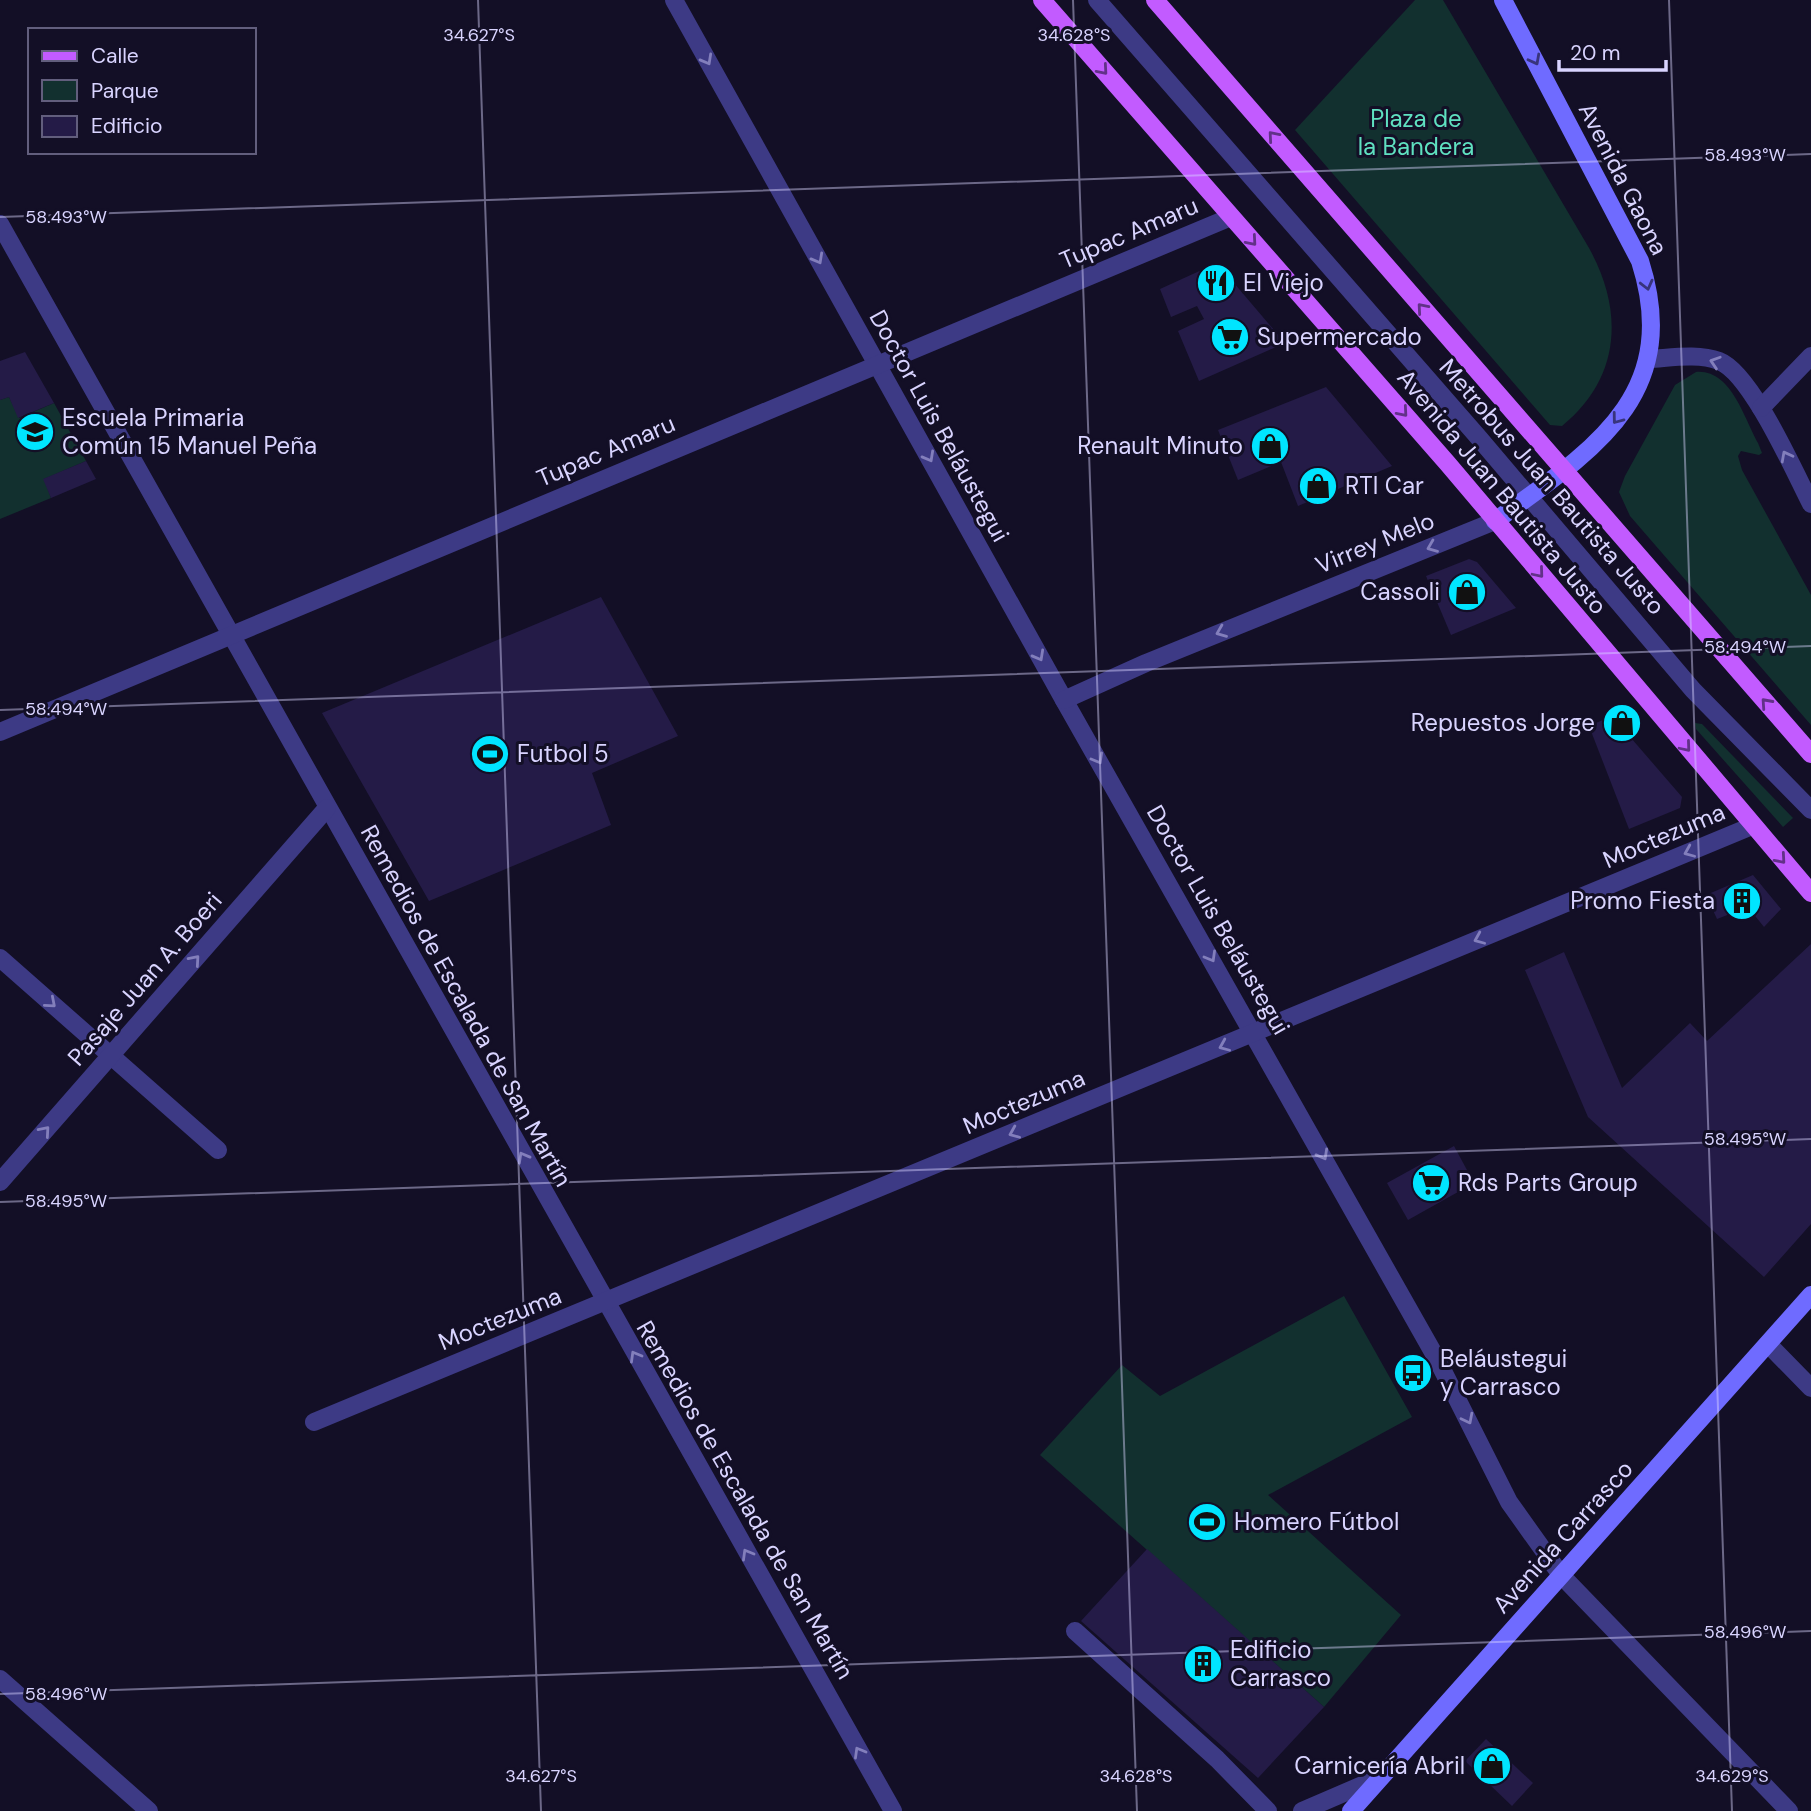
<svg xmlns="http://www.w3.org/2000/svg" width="1811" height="1811" font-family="'DM Sans',sans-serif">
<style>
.green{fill:#12302f}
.building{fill:#241b47}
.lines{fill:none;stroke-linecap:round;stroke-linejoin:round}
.lane{stroke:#3d3a85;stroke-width:18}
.street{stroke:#3d3a85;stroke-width:18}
.secondary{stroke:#6f6bff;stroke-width:18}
.primary{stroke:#c25bff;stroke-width:18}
.oneway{stroke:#837fbc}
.oneway2{stroke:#38347d}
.oneway3{stroke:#623188}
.ticks{fill:none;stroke:#d9d4ff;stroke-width:2;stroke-opacity:0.45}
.labels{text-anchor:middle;stroke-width:6;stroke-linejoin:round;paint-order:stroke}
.park-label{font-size:24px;fill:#5fe0c0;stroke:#130f26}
.street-label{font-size:24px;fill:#d9d4ff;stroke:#130f26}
.poi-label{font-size:24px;fill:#d9d4ff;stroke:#130f26;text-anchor:start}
.ticks-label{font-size:18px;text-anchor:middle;fill:#d9d4ff;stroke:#130f26;stroke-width:6;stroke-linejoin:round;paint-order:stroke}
</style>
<rect width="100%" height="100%" fill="#130f26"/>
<!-- green -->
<g class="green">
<path d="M1415 0H1443L1589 248C1624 311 1621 378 1562 426L1550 425 1295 130Z"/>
<path d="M1696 372C1731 369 1744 418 1758 443L1762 453 1759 455 1741 451 1738 456 1742 470 1811 595V725L1630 516 1619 492 1625 476 1675 385Z"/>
<path d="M9 397 19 418 54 403 86 461 44 479 51 498 0 519V400Z"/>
<path d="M1695 723 1702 724 1793 818 1783 827 1696 729Z"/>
<path d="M1344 1296 1412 1417 1268 1495 1401 1615 1324 1707 1040 1455 1122 1365 1160 1396Z"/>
</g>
<!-- building -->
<g class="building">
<path d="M1217 263 1285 343 1199 381 1178 331 1204 319 1197 306 1171 317 1160 289Z"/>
<path d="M25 352 54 403 18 418 9 397 0 400V361Z"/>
<path d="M1326 387 1392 466 1298 506 1281 462 1238 480 1218 430Z"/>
<path d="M86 461 96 479 51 498 43 479Z"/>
<path d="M1469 559 1477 562 1516 608 1451 635 1426 576Z"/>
<path d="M601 597 678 736 592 773 611 825 429 901 322 713Z"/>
<path d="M1612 716 1682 797 1680 808 1629 829 1589 726Z"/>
<path d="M1753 875 1781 909 1764 927 1748 907 1717 919 1706 895Z"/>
<path d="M1811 944V1224L1764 1277 1588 1117 1525 970 1564 952 1622 1088 1690 1023 1707 1041Z"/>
<path d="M1454 1146 1474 1183 1408 1220 1387 1183Z"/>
<path d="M1147 1549 1324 1707 1258 1778 1081 1621Z"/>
<path d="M1486 1739 1533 1783 1512 1806 1465 1761Z"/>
</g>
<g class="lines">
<!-- lane -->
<g class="lane">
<path d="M1097 0 1479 438 1693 690 1811 810"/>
<path d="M1075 1631 1217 1759 1268 1811"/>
</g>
<!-- street -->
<g class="street">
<path d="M674 0 1064 700 1438 1361 1509 1502 1561 1575 1789 1811"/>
<path d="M0 224 893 1811"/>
<path d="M1649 359C1670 358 1698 353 1719 361 1751 373 1794 471 1811 504"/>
<path d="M1761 408 1811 356"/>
<path d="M1064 700 1146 663 1495 521"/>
<path d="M0 732 1231 217"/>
<path d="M0 958 218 1150"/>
<path d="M0 1182 327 808"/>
<path d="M1768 1344 1811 1388"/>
<path d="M314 1422 1752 826"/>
<path d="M0 1679 149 1811"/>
<path d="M1302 1811 1381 1777"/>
</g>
<!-- secondary -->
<g class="secondary">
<path d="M1495 521C1592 451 1683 396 1640 261L1503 0"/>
<path d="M1351 1811 1811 1295"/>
</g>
<!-- primary -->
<g class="primary">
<path d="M1042 0 1448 464 1811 893"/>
<path d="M1155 0 1811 754"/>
</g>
</g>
<!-- one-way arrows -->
<defs><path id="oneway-chevron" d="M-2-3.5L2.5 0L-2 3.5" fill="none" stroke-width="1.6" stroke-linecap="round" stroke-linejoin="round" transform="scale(1.75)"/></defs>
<g class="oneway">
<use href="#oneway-chevron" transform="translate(707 60) rotate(61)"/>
<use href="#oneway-chevron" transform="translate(818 259) rotate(61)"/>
<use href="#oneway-chevron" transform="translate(1715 362) rotate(-162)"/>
<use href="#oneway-chevron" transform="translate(1786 456) rotate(-118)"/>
<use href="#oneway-chevron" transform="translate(929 457) rotate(61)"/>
<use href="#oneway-chevron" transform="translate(1432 547) rotate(158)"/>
<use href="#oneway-chevron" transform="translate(1221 632) rotate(158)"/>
<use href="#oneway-chevron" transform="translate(1039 656) rotate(61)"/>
<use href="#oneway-chevron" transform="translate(1098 759) rotate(60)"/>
<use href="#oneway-chevron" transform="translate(1689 852) rotate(157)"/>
<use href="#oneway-chevron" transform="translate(1479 939) rotate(157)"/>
<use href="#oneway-chevron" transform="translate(1211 957) rotate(60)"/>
<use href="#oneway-chevron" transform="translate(195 960) rotate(-49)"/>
<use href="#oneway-chevron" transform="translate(51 1003) rotate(41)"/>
<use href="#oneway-chevron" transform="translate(1224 1046) rotate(157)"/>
<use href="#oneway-chevron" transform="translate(45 1131) rotate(-49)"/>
<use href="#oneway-chevron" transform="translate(1014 1133) rotate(157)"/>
<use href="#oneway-chevron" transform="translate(1323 1155) rotate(61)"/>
<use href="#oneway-chevron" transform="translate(523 1157) rotate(-119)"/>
<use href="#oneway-chevron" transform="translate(635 1356) rotate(-120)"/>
<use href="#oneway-chevron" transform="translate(1468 1419) rotate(63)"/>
<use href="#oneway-chevron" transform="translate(747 1554) rotate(-120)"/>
<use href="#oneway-chevron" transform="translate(859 1752) rotate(-120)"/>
</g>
<g class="oneway2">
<use href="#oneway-chevron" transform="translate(1535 60) rotate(62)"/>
<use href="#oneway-chevron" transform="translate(1647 285) rotate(76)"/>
<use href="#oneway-chevron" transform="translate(1617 419) rotate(127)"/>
</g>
<g class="oneway3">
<use href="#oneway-chevron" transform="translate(1103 70) rotate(49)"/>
<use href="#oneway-chevron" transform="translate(1273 136) rotate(-131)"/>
<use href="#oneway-chevron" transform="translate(1252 241) rotate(49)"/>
<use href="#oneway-chevron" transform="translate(1422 308) rotate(-131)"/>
<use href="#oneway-chevron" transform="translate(1403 412) rotate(49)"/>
<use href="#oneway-chevron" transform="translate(1539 573) rotate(50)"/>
<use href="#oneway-chevron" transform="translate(1766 703) rotate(-132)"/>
<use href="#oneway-chevron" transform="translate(1686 747) rotate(50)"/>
<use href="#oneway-chevron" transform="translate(1781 859) rotate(49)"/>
</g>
<!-- ticks -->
<path class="ticks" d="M478 0 541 1811M1073 0 1137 1811M1669 0 1732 1811M0 217 1811 154M0 710 1811 646M0 1202 1811 1139M0 1694 1811 1631"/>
<!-- icons -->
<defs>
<g id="restaurant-disc" transform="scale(2.0125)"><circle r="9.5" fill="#00e5ff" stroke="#130f26"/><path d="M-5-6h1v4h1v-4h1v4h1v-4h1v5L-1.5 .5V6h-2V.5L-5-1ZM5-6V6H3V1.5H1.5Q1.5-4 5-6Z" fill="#111"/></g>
<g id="supermarket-disc" transform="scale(2.0125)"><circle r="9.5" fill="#00e5ff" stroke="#130f26"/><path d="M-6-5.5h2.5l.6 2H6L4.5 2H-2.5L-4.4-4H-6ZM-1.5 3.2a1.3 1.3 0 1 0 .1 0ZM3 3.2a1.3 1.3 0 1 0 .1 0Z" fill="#111"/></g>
<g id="school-disc" transform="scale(2.0125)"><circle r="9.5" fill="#00e5ff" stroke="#130f26"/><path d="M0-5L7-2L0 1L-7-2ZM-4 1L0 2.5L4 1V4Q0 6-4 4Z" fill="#111"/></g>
<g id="shop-disc" transform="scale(2.0125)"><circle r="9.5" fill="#00e5ff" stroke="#130f26"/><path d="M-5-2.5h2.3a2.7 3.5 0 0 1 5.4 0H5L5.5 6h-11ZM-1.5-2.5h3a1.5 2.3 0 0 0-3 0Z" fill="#111"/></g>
<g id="stadium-disc" transform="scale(2.0125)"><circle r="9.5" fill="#00e5ff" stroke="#130f26"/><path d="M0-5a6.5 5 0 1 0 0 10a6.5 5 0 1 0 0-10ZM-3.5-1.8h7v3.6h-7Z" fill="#111"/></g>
<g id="building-disc" transform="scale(2.0125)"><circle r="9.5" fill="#00e5ff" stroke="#130f26"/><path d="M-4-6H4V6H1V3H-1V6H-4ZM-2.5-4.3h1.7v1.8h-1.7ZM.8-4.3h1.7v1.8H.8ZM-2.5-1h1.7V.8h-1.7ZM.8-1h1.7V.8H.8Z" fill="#111"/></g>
<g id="bus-disc" transform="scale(2.0125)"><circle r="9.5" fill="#00e5ff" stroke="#130f26"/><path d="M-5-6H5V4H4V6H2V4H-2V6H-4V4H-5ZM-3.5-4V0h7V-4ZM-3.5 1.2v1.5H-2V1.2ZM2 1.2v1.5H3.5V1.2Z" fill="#111"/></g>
</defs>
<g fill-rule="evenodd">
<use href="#restaurant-disc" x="1216" y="283"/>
<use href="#supermarket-disc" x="1230" y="337"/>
<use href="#school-disc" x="35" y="432"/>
<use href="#shop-disc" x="1270" y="446"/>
<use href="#shop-disc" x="1318" y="486"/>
<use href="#shop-disc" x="1467" y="592"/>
<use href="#shop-disc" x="1622" y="723"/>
<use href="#stadium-disc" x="490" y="754"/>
<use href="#building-disc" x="1742" y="901"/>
<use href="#supermarket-disc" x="1431" y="1183"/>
<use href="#bus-disc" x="1413" y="1373"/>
<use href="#stadium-disc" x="1207" y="1522"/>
<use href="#building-disc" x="1203" y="1664"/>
<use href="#shop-disc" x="1492" y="1766"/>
</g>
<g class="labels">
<!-- park labels -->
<g class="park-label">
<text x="1416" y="127">Plaza de<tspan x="1416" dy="28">la Bandera</tspan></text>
</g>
<!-- street labels -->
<g class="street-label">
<text transform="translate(1623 179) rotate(63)" y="8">Avenida Gaona</text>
<text transform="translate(1129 233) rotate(-23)" y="8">Tupac Amaru</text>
<text transform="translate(939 426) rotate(61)" y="8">Doctor Luis Beláustegui</text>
<text transform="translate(606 451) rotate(-23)" y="8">Tupac Amaru</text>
<text transform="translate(1552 487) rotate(49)" y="8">Metrobus Juan Bautista Justo</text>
<text transform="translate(1502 492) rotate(50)" y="8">Avenida Juan Bautista Justo</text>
<text transform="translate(1375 543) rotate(-22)" y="8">Virrey Melo</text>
<text transform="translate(1664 836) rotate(-23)" y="8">Moctezuma</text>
<text transform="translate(1218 920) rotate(60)" y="8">Doctor Luis Beláustegui</text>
<text transform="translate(145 979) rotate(-49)" y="8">Pasaje Juan A. Boeri</text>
<text transform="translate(466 1006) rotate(61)" y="8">Remedios de Escalada de San Martín</text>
<text transform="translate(1024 1102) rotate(-23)" y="8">Moctezuma</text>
<text transform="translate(500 1319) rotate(-22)" y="8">Moctezuma</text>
<text transform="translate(745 1500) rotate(60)" y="8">Remedios de Escalada de San Martín</text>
<text transform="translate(1563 1537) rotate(-48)" y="8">Avenida Carrasco</text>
</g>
<!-- poi labels -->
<g class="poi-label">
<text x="1243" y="291">El Viejo</text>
<text x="1257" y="345">Supermercado</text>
<text x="62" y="426">Escuela Primaria<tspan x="62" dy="28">Común 15 Manuel Peña</tspan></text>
<text x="1243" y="454" text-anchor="end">Renault Minuto</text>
<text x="1345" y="494">RTI Car</text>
<text x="1440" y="600" text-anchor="end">Cassoli</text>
<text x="1595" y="731" text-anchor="end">Repuestos Jorge</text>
<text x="517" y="762">Futbol 5</text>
<text x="1715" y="909" text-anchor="end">Promo Fiesta</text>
<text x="1458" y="1191">Rds Parts Group</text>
<text x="1440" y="1367">Beláustegui<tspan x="1440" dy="28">y Carrasco</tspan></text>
<text x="1234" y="1530">Homero Fútbol</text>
<text x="1230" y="1658">Edificio<tspan x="1230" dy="28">Carrasco</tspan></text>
<text x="1465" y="1774" text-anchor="end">Carnicería Abril</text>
</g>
</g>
<g class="ticks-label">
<text x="479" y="41">34.627°S</text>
<text x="1074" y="41">34.628°S</text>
<text x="1745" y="161">58.493°W</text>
<text x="66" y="223">58.493°W</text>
<text x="1745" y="653">58.494°W</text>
<text x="66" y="715">58.494°W</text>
<text x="1745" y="1145">58.495°W</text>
<text x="66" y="1207">58.495°W</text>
<text x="1745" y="1638">58.496°W</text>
<text x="66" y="1700">58.496°W</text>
<text x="541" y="1782">34.627°S</text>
<text x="1136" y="1782">34.628°S</text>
<text x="1732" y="1782">34.629°S</text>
</g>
<!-- legend -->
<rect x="28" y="28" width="228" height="126" fill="#130f26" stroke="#625e7d" stroke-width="2"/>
<rect x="42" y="51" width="35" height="10" fill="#c25bff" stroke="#625e7d" stroke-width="2"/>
<text x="91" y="63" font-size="21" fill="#d9d4ff">Calle</text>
<rect x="42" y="80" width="35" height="21" fill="#12302f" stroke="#625e7d" stroke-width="2"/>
<text x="91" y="98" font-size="21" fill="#d9d4ff">Parque</text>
<rect x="42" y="116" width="35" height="21" fill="#241b47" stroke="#625e7d" stroke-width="2"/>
<text x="91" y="133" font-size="21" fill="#d9d4ff">Edificio</text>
<!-- scale -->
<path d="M1559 60v10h107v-10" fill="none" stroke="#d9d4ff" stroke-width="3.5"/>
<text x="1570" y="60" font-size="21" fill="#d9d4ff" stroke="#130f26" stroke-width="5" paint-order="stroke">20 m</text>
</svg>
